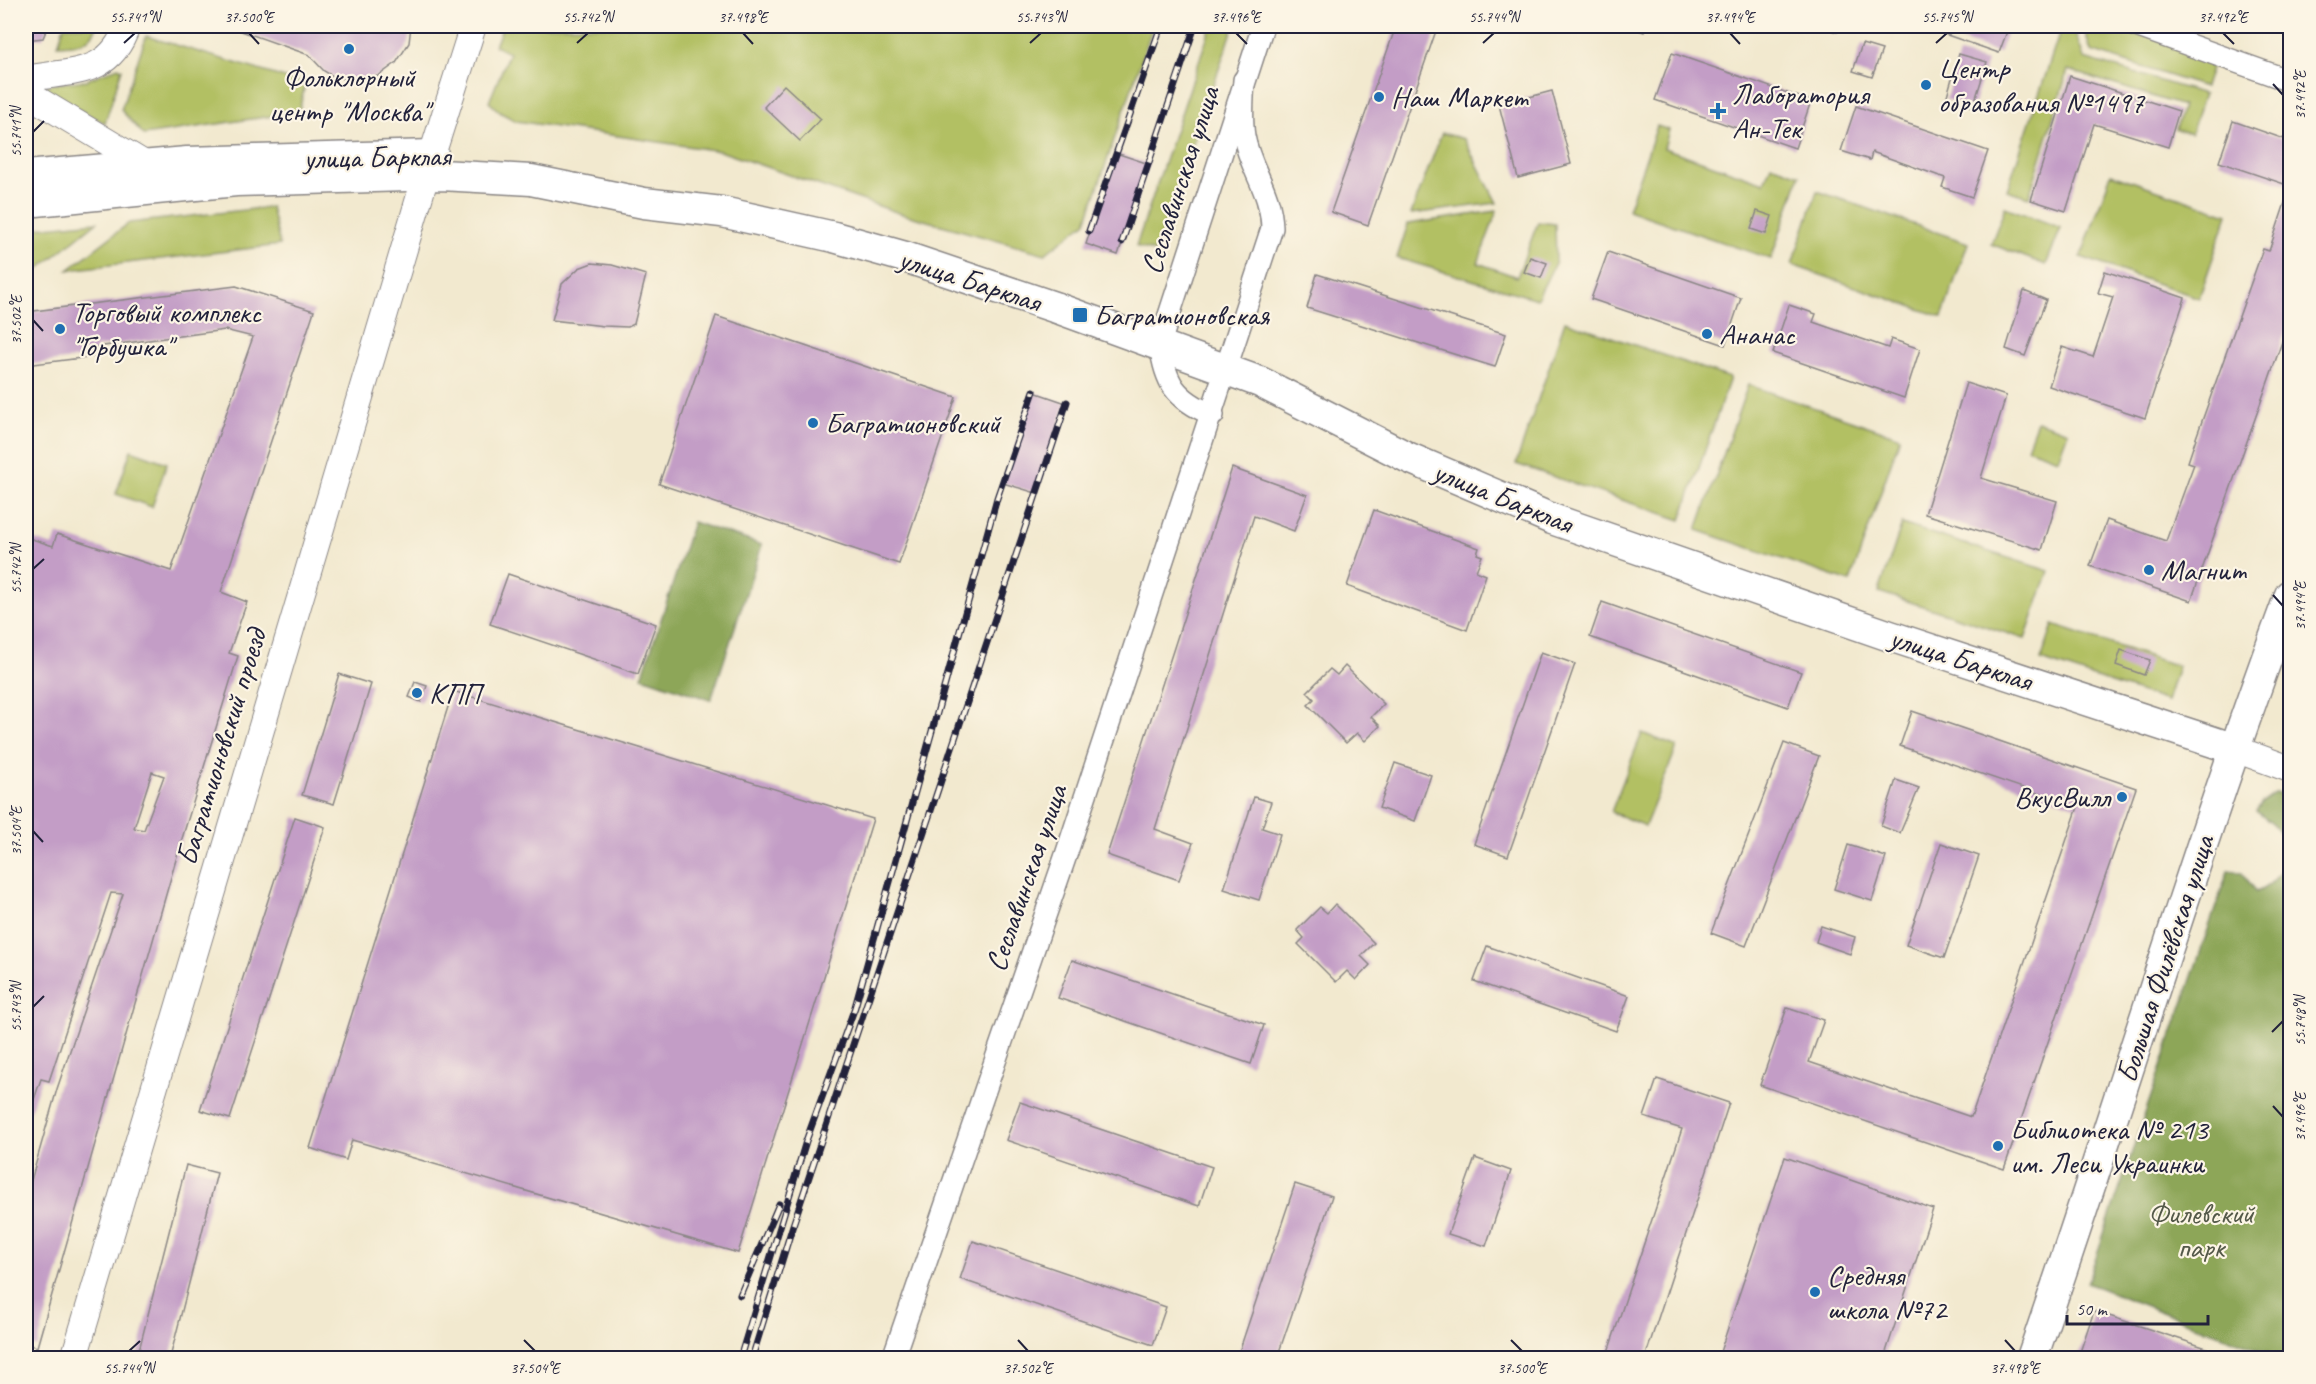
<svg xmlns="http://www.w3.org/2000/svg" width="2316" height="1384" font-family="Caveat,sans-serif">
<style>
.green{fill:#b2c063;stroke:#6a714f;stroke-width:1.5}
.forest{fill:#8da659;stroke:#58644a;stroke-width:1.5}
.building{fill:#c39dc6;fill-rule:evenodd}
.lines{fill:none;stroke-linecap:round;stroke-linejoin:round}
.minor-casing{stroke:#8a8685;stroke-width:24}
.tertiary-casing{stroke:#8a8685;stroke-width:28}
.secondary-casing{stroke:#8a8685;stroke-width:33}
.minor{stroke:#fff;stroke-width:21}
.tertiary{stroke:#fff;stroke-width:26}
.secondary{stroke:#fff;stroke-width:30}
.rail-casing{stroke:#22223b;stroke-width:7}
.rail{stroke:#fcf5e5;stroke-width:4.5;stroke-dasharray:14;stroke-linecap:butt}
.secondary-bridge-casing{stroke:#8a8685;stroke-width:33;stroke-linecap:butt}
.secondary-bridge{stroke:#fff;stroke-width:30}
.ticks{fill:none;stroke:#22223b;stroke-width:2}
.poi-dot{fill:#1f6fb2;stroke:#fcf5e5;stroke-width:2}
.labels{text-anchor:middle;stroke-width:4.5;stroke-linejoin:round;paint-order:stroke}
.poi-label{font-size:30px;fill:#22223b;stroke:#fcf5e5;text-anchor:start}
.street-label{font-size:30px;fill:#22223b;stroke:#fcf5e5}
.park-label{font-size:30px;fill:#545949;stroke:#fcf5e5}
.neatline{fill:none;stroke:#22223b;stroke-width:2}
.ticks-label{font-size:15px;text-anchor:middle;fill:#22223b}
</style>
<rect width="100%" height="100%" fill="#fcf5e5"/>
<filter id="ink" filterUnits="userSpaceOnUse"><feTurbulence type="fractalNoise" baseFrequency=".0167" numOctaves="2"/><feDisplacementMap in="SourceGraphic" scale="12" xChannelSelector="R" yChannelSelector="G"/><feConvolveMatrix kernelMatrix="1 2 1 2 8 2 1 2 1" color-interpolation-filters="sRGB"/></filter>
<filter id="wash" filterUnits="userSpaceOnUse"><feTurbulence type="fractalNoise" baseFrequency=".008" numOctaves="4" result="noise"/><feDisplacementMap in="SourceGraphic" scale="24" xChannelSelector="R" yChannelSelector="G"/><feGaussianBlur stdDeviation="1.35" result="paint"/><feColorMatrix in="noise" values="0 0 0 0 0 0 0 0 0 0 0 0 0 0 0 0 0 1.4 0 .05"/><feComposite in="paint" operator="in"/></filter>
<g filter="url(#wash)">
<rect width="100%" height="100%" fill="#f2e9cf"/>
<!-- green -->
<g class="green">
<path d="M64 26H97C90 45 77 44 58 45Z"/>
<path d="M503 26H1153L1086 222 1045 254 899 213 720 151 516 121 501 113 489 102 509 53 495 46Z"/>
<path d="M1211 26H1234L1155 252 1136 246Z"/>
<path d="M2062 26H2073L2084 58 2204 94 2191 134 2176 129 2183 106 2068 70 2029 197 2007 190Z"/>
<path d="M2083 26H2117L2215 55 2205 87 2091 51Z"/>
<path d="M146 36 305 84 299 112 144 135 121 110Z"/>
<path d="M118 67 122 69 105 123 48 94 38 86 87 80Z"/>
<path d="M1657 126 1669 130 1664 148 1764 183 1771 165 1800 175 1771 259 1628 210Z"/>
<path d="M1442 133 1464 139 1497 203 1411 214Z"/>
<path d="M2111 174 2228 214 2199 298 2081 257Z"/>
<path d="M1817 191 1968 243 1942 317 1792 265Z"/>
<path d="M271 207 280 245 68 270 129 223Z"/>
<path d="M2005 207 2061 228 2046 265 1991 244Z"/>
<path d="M1497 211 1478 263 1517 277 1538 222 1555 224 1556 261 1537 299 1397 258 1408 224Z"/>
<path d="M97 222 26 279V229Z"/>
<path d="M1565 321 1730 378 1681 520 1516 464Z"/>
<path d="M1748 385 1900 437 1850 582 1697 530Z"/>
<path d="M2037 421 2068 432 2058 459 2027 448Z"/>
<path d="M131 450 167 463 152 507 116 494Z"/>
<path d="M1902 524 2049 571 2025 639 1879 592Z"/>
<path d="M2053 625 2178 666 2167 701 2041 660Z"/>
<path d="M1642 733 1677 747 1645 826 1611 812Z"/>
</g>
<!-- forest -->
<g class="forest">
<path d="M693 522 762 545 711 700 642 677Z"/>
<path d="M2275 793H2290V1358H2280L2087 1283 2228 871 2241 872 2257 892C2278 882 2286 866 2289 843L2276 827 2256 811 2262 802Z"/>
</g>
<g id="blocks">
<!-- building -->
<g class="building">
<path d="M26 26H48L43 38 26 40Z"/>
<path d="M227 26H411L409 43 396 63 378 76 356 81 334 77 324 71 309 55Z"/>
<path d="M1396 26 1437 28 1368 225 1331 212Z"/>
<path d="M1627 26H1646L1644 32Z"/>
<path d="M1819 26H1839L1837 32Z"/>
<path d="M1921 26H2009L1999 53Z"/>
<path d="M1862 44 1882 50 1872 77 1853 71Z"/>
<path d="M1672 53 1811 101 1795 148 1655 100Z"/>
<path d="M1959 54 1987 62 1973 107 1946 99Z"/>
<path d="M2070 76 2179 111 2168 147 2094 124 2066 211 2031 200Z"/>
<path d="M784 85 821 119 800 141 764 107Z"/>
<path d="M1552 91 1571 164 1518 178 1499 105Z"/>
<path d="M1856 106 1988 151 1972 197 1942 187 1945 178 1872 152 1870 160 1841 151Z"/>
<path d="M2233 121 2290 141V186L2219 162Z"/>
<path d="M1116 153 1149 164 1118 255 1086 244Z"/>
<path d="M2290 188V319L2191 601 2090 566 2107 520 2166 541 2194 464 2188 462 2196 438 2263 249 2269 251Z"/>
<path d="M1757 211 1772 216 1766 234 1751 229Z"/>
<path d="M1608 252 1741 298 1725 345 1591 299Z"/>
<path d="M1530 257 1547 263 1541 278 1524 272Z"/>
<path d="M592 263 612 265 646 275 634 324 628 327 604 326 552 320 562 284 579 268Z"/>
<path d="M2105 271 2185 298 2145 418 2049 386 2062 347 2093 357 2113 297 2098 293Z"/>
<path d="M1317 274 1506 334 1495 367 1307 308Z"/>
<path d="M236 286 314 311 221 592 247 602 229 653 238 656 181 842 37 1347 26 1344V1198L57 1089 123 894 111 893 49 1081 41 1079 26 1123V537L53 546 57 534 171 571 253 337 225 330 96 347 97 356 26 365V312ZM152 772 164 776 144 830 134 828Z"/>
<path d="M2024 291 2046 300 2025 356 2006 349Z"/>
<path d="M1789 305 1816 314 1813 322 1888 348 1891 339 1920 349 1904 398 1773 353Z"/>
<path d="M716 316 956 397 899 564 659 484Z"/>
<path d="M1966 383 2006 396 1981 478 2057 501 2042 550 1925 514Z"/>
<path d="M1034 392 1066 403 1036 493 1003 483Z"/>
<path d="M1232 468 1307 495 1294 531 1254 516 1155 829 1193 843 1179 880 1107 855Z"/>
<path d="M1374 510 1479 548 1477 554 1482 556 1476 571 1486 575 1467 630 1347 586Z"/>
<path d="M508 574 656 624 638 674 490 624Z"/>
<path d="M1602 602 1801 672 1788 707 1590 637Z"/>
<path d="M2121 650 2150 660 2144 675 2116 665Z"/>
<path d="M1541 652 1575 664 1508 856 1474 844Z"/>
<path d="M1345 666 1384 704 1371 717 1380 726 1365 741 1357 733 1346 743 1308 705 1314 699 1307 692 1330 669 1337 675Z"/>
<path d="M339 674 371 684 334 804 302 795Z"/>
<path d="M415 682 427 686 421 702 409 697Z"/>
<path d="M453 691 873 819 738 1253 352 1140 346 1160 310 1148Z"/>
<path d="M1912 711 2136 788 2004 1169 1760 1085 1787 1008 1824 1020 1809 1062 1971 1117 2078 807 1900 746Z"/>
<path d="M1784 743 1819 756 1746 946 1711 933Z"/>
<path d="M1395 763 1431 775 1415 821 1379 808Z"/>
<path d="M1896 780 1919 788 1900 833 1881 826Z"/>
<path d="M1254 797 1271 802 1262 828 1280 834 1259 900 1224 889Z"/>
<path d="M295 817 325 827 230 1119 200 1110Z"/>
<path d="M1941 843 1979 856 1944 958 1906 945Z"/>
<path d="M1848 845 1886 857 1872 901 1834 889Z"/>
<path d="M1335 904 1374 943 1361 956 1370 965 1356 980 1347 971 1336 982 1298 944 1304 938 1297 930 1320 907 1327 913Z"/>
<path d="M1821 926 1855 937 1850 954 1816 942Z"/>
<path d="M1487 946 1629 996 1616 1031 1474 981Z"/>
<path d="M1072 960 1264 1025 1251 1064 1058 998Z"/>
<path d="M1657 1079 1729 1103 1645 1358H1606L1682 1129 1644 1117Z"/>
<path d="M1020 1102 1212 1167 1199 1206 1006 1140Z"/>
<path d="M1785 1157 1933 1209 1884 1358H1718Z"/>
<path d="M1475 1158 1511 1171 1486 1246 1448 1234Z"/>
<path d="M186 1165 217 1173 170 1358H137Z"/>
<path d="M1295 1184 1332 1196 1277 1358H1237Z"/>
<path d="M973 1241 1166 1307 1153 1345 960 1279Z"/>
<path d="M2094 1311 2237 1358H2078Z"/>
</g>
</g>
</g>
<g filter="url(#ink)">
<use href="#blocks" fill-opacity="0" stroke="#8a8685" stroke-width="1.5"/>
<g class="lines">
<!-- minor casing -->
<g class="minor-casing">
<g id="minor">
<path d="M2136 26 2290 81"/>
<path d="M1213 415C1175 399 1165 383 1160 343L1263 26"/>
<path d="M893 1358 1066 855 1272 228C1271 190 1250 170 1244 136 1241 118 1243 98 1244 80"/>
</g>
</g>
<!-- tertiary casing -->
<g class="tertiary-casing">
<g id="tertiary">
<path d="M26 79C71 70 110 77 127 26"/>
<path d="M26 93 146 165"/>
<path d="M2235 749 2290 769"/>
<path d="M74 1358 432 155 473 26"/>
</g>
</g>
<!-- secondary casing -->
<g class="secondary-casing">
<g id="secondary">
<path d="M26 176 187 162 433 155"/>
<path d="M26 202 236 181 441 175 531 180 644 203 722 212 834 237 905 257 1057 308"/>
<path d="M1101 324 1260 382 1407 457 1552 519 1890 636 2235 749"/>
<path d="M2032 1358C2120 1104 2196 847 2290 595"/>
</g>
</g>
<!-- minor -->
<use href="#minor" class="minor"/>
<!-- tertiary -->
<use href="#tertiary" class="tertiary"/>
<!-- secondary -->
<use href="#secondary" class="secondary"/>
<!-- rail casing -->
<g class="rail-casing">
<g id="rail">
<path d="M1089 231 1161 26"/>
<path d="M1122 242 1195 26"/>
<path d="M740 1295 779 1204"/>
<path d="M740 1358 806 1141 855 1007 997 498 1034 391"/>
<path d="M752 1358 792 1228 1067 402"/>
</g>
</g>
<!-- rail -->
<use href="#rail" class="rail"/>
<!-- secondary-bridge casing -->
<g class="secondary-bridge-casing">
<path id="secondary-bridge" d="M1057 308 1101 324"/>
</g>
<!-- secondary-bridge -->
<use href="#secondary-bridge" class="secondary-bridge"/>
</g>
</g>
<!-- ticks -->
<path class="ticks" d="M249 33 259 44M743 33 753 44M1236 33 1247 44M1730 33 1740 44M2223 33 2234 44M124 43 135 33M577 43 588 33M1030 43 1041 33M1483 43 1494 33M1936 43 1947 33M2273 84 2283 95M33 132 44 121M33 320 43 331M33 569 44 559M2273 595 2283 606M33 831 43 842M33 1007 44 996M2272 1032 2283 1021M2273 1106 2283 1117M524 1340 535 1351M1018 1340 1028 1351M1511 1340 1522 1351M2005 1340 2015 1351M129 1351 140 1341"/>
<!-- markers -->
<g class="poi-dot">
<circle cx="349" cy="49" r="6"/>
<circle cx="1926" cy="85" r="6"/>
<circle cx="1379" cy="97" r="6"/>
<path d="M1715 102h6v6h6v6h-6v6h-6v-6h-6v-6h6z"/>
<rect x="1072" y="307" width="16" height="16" rx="3"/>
<circle cx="60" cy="329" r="6"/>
<circle cx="1707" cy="334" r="6"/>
<circle cx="813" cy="423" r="6"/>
<circle cx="2149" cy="570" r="6"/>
<circle cx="417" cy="693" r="6"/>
<circle cx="2122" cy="797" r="6"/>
<circle cx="1998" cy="1146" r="6"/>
<circle cx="1815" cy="1292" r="6"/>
</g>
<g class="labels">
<!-- poi labels -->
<g class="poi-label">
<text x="1938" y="78">Центр<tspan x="1938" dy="34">образования №1497</tspan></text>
<text x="349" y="87" text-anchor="middle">Фольклорный<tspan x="349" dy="34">центр "Москва"</tspan></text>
<text x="1732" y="104">Лаборатория<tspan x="1732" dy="34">Ан-Тек</tspan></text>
<text x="1391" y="107">Наш Маркет</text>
<text x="72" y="322">Торговый комплекс<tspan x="72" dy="34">"Горбушка"</tspan></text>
<text x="1094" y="325">Багратионовская</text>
<text x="1719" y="344">Ананас</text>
<text x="825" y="433">Багратионовский</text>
<text x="2161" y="580">Магнит</text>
<text x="429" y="703">КПП</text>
<text x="2110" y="807" text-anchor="end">ВкусВилл</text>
<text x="2010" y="1139">Библиотека № 213<tspan x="2010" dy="34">им. Леси Украинки</tspan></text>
<text x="1827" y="1285">Средняя<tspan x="1827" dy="34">школа №72</tspan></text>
</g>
<!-- street labels -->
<g class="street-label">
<text transform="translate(377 157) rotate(-1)" y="10">улица Барклая</text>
<text transform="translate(1180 180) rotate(-72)" y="10">Сеславинская улица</text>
<text transform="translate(970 280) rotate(18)" y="10">улица Барклая</text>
<text transform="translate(1503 497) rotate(22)" y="10">улица Барклая</text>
<text transform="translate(1961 659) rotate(18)" y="10">улица Барклая</text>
<text transform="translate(221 747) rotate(-73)" y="10">Багратионовский проезд</text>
<text transform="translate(1026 878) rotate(-71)" y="10">Сеславинская улица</text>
<text transform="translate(2165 959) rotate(-72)" y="10">Большая Филёвская улица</text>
</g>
<!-- park labels -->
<g class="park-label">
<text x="2201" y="1223">Филевский<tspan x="2201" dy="34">парк</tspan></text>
</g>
</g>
<!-- margin -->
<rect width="2316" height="1384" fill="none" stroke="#fcf5e5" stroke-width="66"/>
<!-- scale -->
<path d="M2067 1315v9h141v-9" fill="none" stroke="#22223b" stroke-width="3"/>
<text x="2076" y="1315" font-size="18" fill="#22223b" stroke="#fcf5e5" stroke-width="4.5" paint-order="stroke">50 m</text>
<rect x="33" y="33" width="2250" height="1318" class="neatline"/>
<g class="ticks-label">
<text x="135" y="22">55.741°N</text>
<text x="249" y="22">37.500°E</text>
<text x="588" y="22">55.742°N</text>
<text x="743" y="22">37.498°E</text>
<text x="1041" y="22">55.743°N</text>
<text x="1236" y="22">37.496°E</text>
<text x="1494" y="22">55.744°N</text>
<text x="1730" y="22">37.494°E</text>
<text x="1947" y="22">55.745°N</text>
<text x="2223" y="22">37.492°E</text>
<text transform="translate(2300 95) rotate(-90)" y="5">37.492°E</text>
<text transform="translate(16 132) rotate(-90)" y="5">55.741°N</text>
<text transform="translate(16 320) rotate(-90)" y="5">37.502°E</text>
<text transform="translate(16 569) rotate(-90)" y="5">55.742°N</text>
<text transform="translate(2300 606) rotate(-90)" y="5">37.494°E</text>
<text transform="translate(16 831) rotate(-90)" y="5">37.504°E</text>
<text transform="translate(16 1007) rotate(-90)" y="5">55.743°N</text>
<text transform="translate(2300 1021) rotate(-90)" y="5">55.748°N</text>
<text transform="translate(2300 1117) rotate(-90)" y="5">37.496°E</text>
<text x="129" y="1373">55.744°N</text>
<text x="535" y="1373">37.504°E</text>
<text x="1028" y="1373">37.502°E</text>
<text x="1522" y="1373">37.500°E</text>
<text x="2015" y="1373">37.498°E</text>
</g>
</svg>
